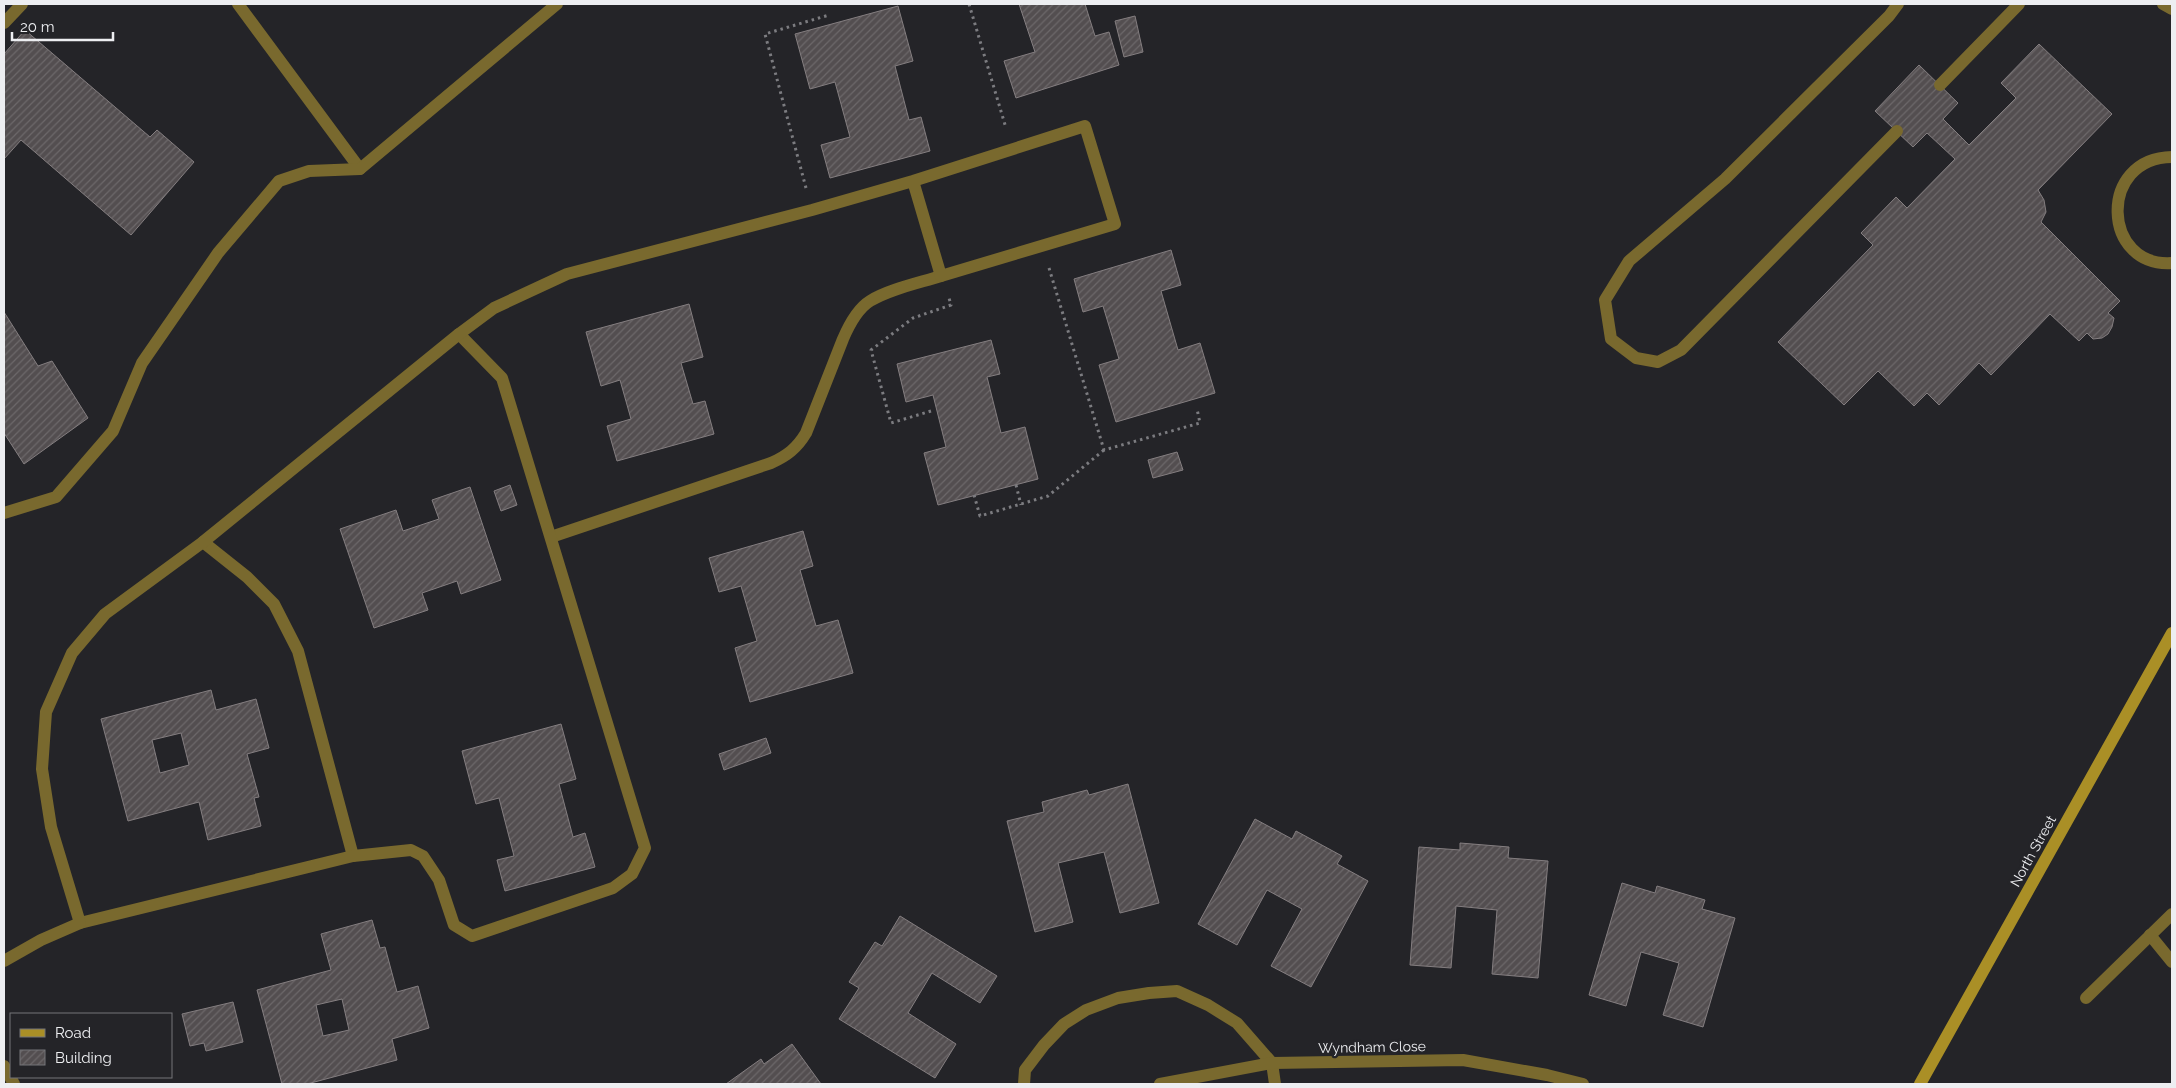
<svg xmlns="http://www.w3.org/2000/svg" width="2176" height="1088" font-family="Raleway,sans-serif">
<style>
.building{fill:url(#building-hatch);stroke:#847e80;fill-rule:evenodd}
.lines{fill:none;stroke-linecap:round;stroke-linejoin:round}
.path{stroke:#7c7c80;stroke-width:3;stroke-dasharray:2.5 4;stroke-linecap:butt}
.service{stroke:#79692e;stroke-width:12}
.minor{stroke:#79692e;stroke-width:12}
.tertiary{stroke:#79692e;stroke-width:12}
.secondary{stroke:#aa8f26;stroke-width:12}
.labels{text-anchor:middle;stroke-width:5;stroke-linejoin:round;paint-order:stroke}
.street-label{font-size:14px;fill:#edeef1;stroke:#242428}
</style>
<defs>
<pattern id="building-hatch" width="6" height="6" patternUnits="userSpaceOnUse" patternTransform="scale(1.25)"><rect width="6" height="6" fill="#534e50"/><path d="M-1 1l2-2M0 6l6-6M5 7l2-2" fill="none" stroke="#6c686a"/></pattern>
</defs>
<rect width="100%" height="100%" fill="#242428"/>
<!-- building -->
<g class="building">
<path d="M1019 4H1085L1095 36 1109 32 1119 65 1016 98 1004 61 1035 52Z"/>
<path d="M898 6 913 61 895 66 909 120 921 117 930 151 830 178 821 145 850 137 835 82 810 89 795 34Z"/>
<path d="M1135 16 1143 52 1124 57 1115 21Z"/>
<path d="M25 30 150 137 157 130 194 162 131 235 21 140 4 159V54Z"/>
<path d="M2039 44 2112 114 2038 190 2044 200 2046 212 2041 222 2120 301 2108 313 2114 318 2112 327 2108 334 2102 338 2093 339 2087 333 2079 341 2050 314 1991 375 1979 363 1939 405 1927 393 1914 406 1878 371 1844 405 1778 342 1873 245 1861 233 1896 197 1907 208 1955 159 1927 133 1913 147 1875 111 1919 65 1958 103 1943 119 1969 145 2016 98 2001 83Z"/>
<path d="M1171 250 1181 285 1161 291 1178 350 1200 343 1215 393 1116 422 1099 365 1119 359 1103 306 1083 312 1074 279Z"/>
<path d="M689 304 703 357 681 363 693 404 705 401 714 434 617 461 607 426 631 419 620 380 601 386 586 332Z"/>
<path d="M4 312 38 366 52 361 88 418 24 464 4 433Z"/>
<path d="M991 340 1000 374 987 377 1001 433 1025 427 1038 479 938 505 924 453 946 447 933 395 906 402 897 364Z"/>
<path d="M1177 452 1183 470 1153 478 1148 460Z"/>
<path d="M510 485 517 505 501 511 494 491Z"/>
<path d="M470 487 501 580 461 594 457 581 422 593 428 610 374 628 340 529 396 510 403 531 439 519 432 500Z"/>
<path d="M803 531 813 566 800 570 816 626 838 620 853 673 750 702 735 648 757 641 741 586 719 592 709 558Z"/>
<path d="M211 690 216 710 256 699 269 748 247 754 259 797 254 798 261 826 208 840 199 802 128 821 101 719ZM181 733 189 765 160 773 152 740Z"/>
<path d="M561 724 576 779 559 784 573 837 585 833 595 867 505 891 497 860 514 856 499 798 476 804 462 751Z"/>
<path d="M766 738 771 753 724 770 719 754Z"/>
<path d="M1128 784 1159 903 1120 913 1104 852 1058 863 1073 922 1035 932 1007 821 1044 812 1042 802 1087 790 1089 795Z"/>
<path d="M1255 819 1292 839 1296 831 1342 856 1337 864 1368 881 1311 987 1271 966 1302 909 1267 890 1237 945 1198 924Z"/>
<path d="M1460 843 1509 847 1508 858 1548 861 1538 978 1492 974 1497 910 1456 906 1451 968 1410 965 1419 847 1460 850Z"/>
<path d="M1622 883 1655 893 1657 886 1705 900 1702 909 1735 918 1703 1027 1663 1015 1679 963 1641 952 1626 1006 1589 995Z"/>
<path d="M900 916 997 976 980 1003 932 973 908 1013 956 1044 935 1078 839 1019 859 988 849 982 875 942 882 946Z"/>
<path d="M372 920 380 948 385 947 397 992 418 986 429 1028 392 1039 397 1060 307 1084H282L257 990 331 970 321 934ZM342 999 349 1030 323 1036 316 1005Z"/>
<path d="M233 1002 243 1042 206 1051 204 1043 190 1046 182 1014Z"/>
<path d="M792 1044 821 1084H726L761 1059 764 1064Z"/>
</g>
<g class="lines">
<!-- path -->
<g class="path">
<path d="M969 4 1006 128"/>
<path d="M806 188 765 34 829 15"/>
<path d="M1049 268 1104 450 1200 423 1197 409"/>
<path d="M931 411 891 423 871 350 913 318 951 305 949 298"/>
<path d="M1016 485 1021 505"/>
<path d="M974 495 980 516 1048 496 1104 450"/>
</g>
<!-- service -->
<g class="service">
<path d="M238 4 360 169"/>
<path d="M2163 4 2172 9"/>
<path d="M4 23 22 4"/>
<path d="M1940 85 2019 4"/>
<path d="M1897 131 1681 350 1658 362 1636 358 1611 339 1605 300 1629 261 1725 179 1889 16 1898 4"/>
<path d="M2172 157C2097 158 2102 268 2172 263"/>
<path d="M4 513 56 497 113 431 142 363 218 253 279 181 309 171 360 169 557 4"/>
<path d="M551 537 771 463C787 456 797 448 806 433L843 339C849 325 857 309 870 301 890 289 919 283 941 276"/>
<path d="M203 542 247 577 274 604 298 651 353 856"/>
<path d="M80 923 353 856 411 850 423 856 439 880 454 925 472 936 613 888 632 874 645 848 502 378 459 334"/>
<path d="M2150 935 2172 962"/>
<path d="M4 961 41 940 80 923 51 827 42 769 46 712 72 653 105 614 203 542 459 334 494 308 567 274 812 210 913 181 1085 126 1115 224 941 276 913 181"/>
<path d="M1024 1084 1025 1070 1044 1045 1064 1024 1086 1010 1118 998 1149 993 1177 991 1208 1005 1237 1023 1272 1063"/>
</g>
<!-- minor -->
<g class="minor">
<path d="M2086 998 2172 914"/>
<path d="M1272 1063 1275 1084"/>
<path d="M1160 1084 1272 1063 1463 1060 1547 1075 1583 1084"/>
</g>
<!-- tertiary -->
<path class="tertiary" d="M4 1066 14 1084"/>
<!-- secondary -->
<path class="secondary" d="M1920 1084 2172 633"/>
</g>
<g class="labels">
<!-- street labels -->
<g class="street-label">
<text transform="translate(2033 851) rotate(-61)" y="5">North Street</text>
<text transform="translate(1372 1047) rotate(-1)" y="5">Wyndham Close</text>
</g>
</g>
<!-- border -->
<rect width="2176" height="1088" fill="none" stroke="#edeef1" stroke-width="10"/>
<!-- legend -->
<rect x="10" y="1013" width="162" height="65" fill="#242428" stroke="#747578"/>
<rect x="20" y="1029" width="25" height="8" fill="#aa8f26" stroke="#747578"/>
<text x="55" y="1038" font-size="15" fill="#edeef1">Road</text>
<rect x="20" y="1050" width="25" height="15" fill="url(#building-hatch)" stroke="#747578"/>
<text x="55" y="1063" font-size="15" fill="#edeef1">Building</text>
<!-- scale -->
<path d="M12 32v8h101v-8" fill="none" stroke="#edeef1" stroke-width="2.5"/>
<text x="20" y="32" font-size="15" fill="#edeef1" stroke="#242428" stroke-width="4" paint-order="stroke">20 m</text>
</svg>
